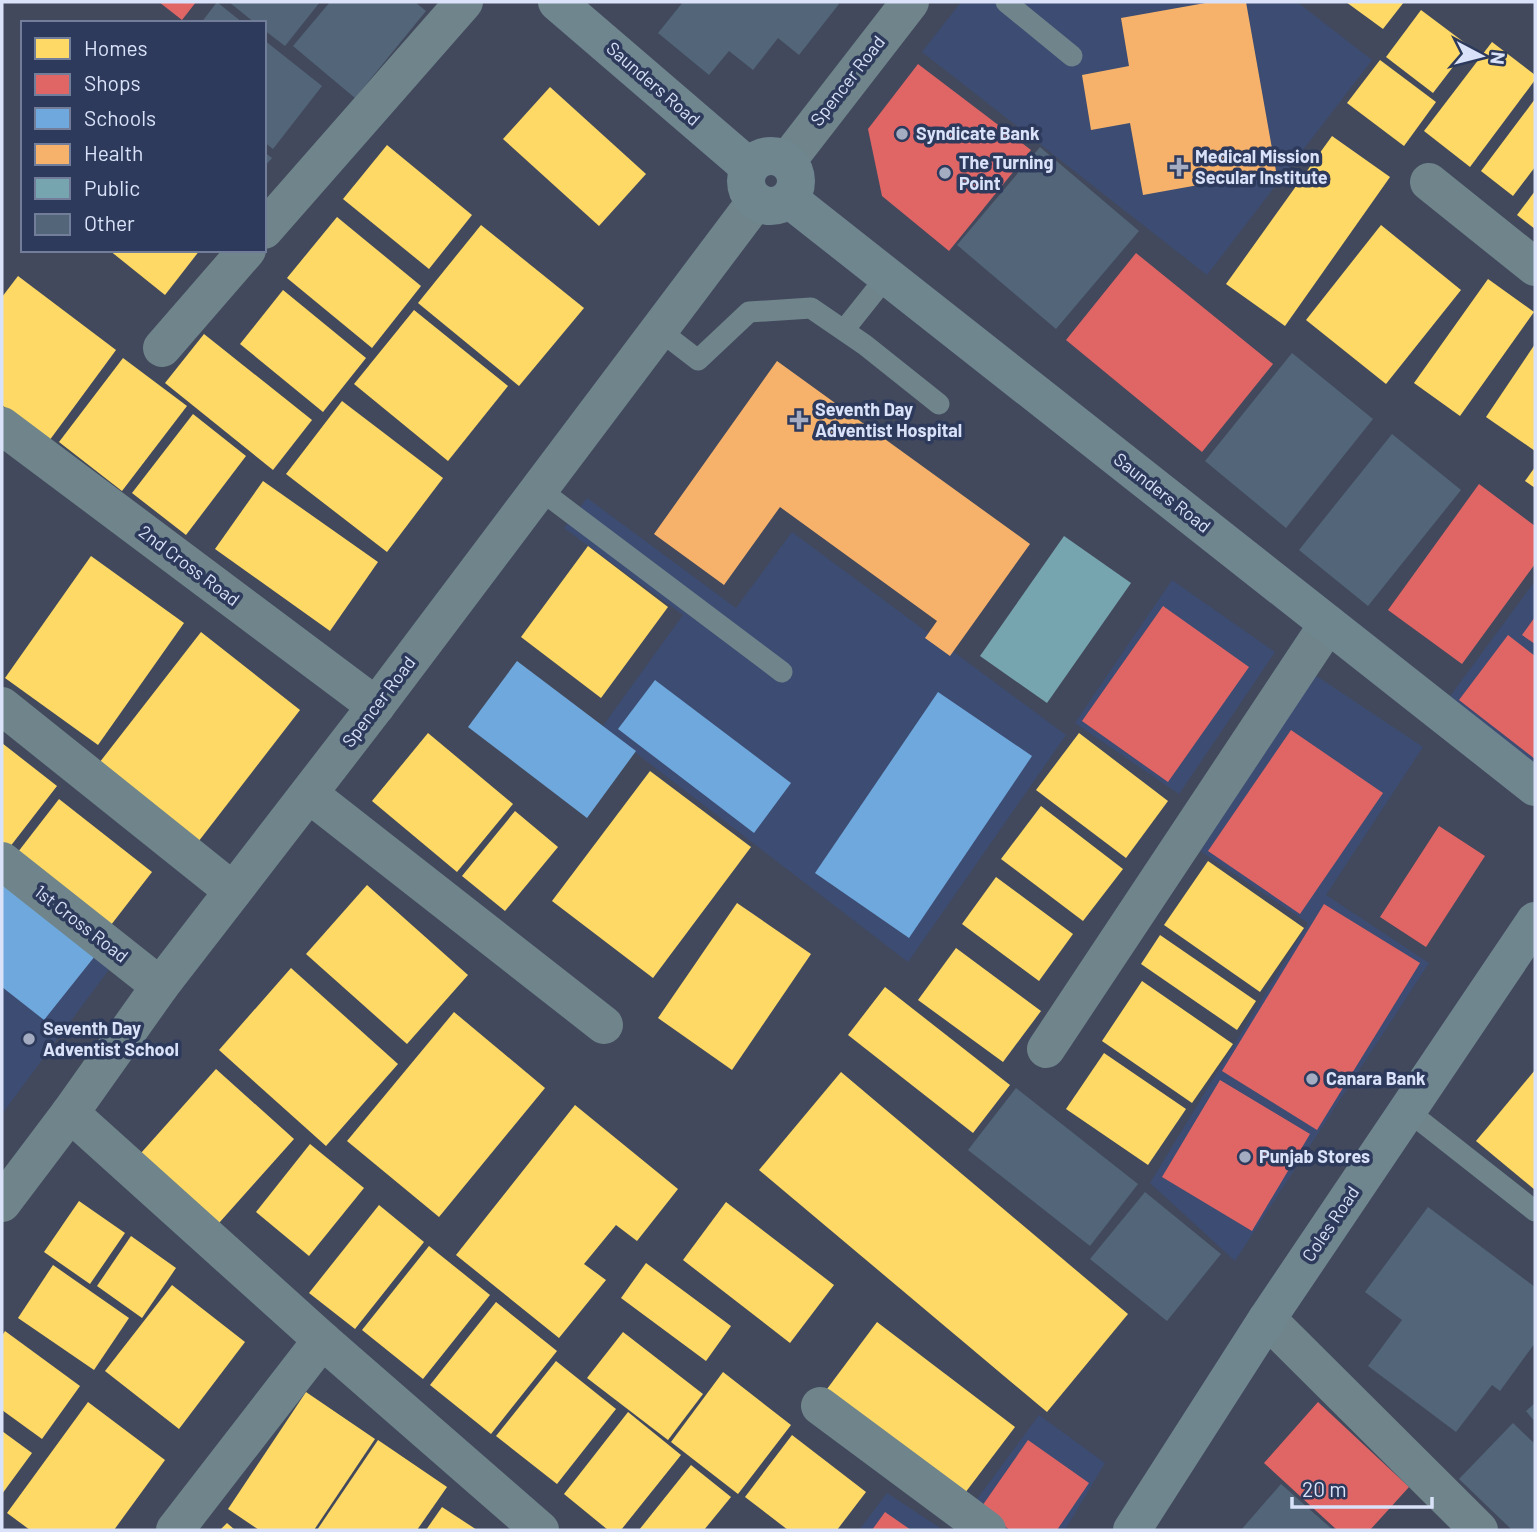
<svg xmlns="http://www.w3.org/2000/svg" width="1537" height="1532" font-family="Barlow,sans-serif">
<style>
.built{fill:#3d4c72}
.homes{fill:#ffd966}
.shops{fill:#e06666}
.schools{fill:#6fa8dc}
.health{fill:#f6b26b}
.public{fill:#76a5af}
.building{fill:#526579}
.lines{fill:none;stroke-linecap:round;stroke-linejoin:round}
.lane{stroke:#6f858b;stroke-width:21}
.street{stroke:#6f858b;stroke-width:38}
.secondary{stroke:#6f868f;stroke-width:38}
.poi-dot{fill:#a4acc1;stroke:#2d3a5c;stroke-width:2.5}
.labels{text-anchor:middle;stroke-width:7;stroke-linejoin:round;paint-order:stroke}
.street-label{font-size:18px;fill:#d9e2f8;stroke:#2d3a5c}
.poi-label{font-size:18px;font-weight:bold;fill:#d9e2f8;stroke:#2d3a5c;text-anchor:start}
</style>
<rect width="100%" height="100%" fill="#42495c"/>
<!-- built -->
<g class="built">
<path d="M961 2H1297L1372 60 1207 275 922 52Z"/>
<path d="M587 498 736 608 792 532 1066 735 908 962 602 727 683 615 564 528Z"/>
<path d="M1172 580 1275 652 1179 794 1075 723Z"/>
<path d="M1535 581V774L1448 699Z"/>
<path d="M1315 675 1423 747 1326 895 1429 963 1235 1261 1150 1183 1308 923 1200 851Z"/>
<path d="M2 874 113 964 2 1114Z"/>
<path d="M1039 1415 1105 1463 1065 1530H999L969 1510Z"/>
<path d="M887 1493 943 1530H859Z"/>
</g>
<!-- homes -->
<g class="homes">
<path d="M1346 2H1404L1383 29Z"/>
<path d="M1421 10 1469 46 1433 93 1386 57Z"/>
<path d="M1492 42 1535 75V80L1470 167 1424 131Z"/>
<path d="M1380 60 1436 102 1404 146 1347 103Z"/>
<path d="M550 87 646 174 599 226 503 139Z"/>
<path d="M1535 99V167L1513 196 1481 171Z"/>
<path d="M1332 136 1390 177 1285 326 1226 284Z"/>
<path d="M387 145 472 215 429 269 343 199Z"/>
<path d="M1535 191V229L1517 215Z"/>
<path d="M337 217 421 286 372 348 287 278Z"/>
<path d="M481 225 584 308 519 386 418 303Z"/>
<path d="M1381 225 1461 290 1386 384 1306 320Z"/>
<path d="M109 250H200L165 295Z"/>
<path d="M18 276 116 350 49 441 2 405V297Z"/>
<path d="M1488 279 1534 312 1460 416 1414 383Z"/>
<path d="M283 290 366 358 323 412 240 344Z"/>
<path d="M414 310 508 386 448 461 354 384Z"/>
<path d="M204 334 312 420 273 470 165 383Z"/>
<path d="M1535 344V451L1486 417Z"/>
<path d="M123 358 187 406 122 491 59 442Z"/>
<path d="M342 401 443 478 387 552 286 474Z"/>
<path d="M193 414 246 456 186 535 132 493Z"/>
<path d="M1535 467V488L1525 481Z"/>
<path d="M263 481 378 562 330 631 215 549Z"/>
<path d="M588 546 668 607 601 698 521 637Z"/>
<path d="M91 556 184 623 98 745 5 678Z"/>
<path d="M201 632 300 710 195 846 96 767Z"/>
<path d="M428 733 513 804 457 872 372 801Z"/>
<path d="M1079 733 1168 801 1126 858 1036 790Z"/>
<path d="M2 743 57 786 6 852 2 848Z"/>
<path d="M650 771 751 847 653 978 552 901Z"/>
<path d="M59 799 152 872 104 934 11 861Z"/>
<path d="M1041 806 1123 869 1083 921 1001 859Z"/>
<path d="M515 811 558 847 505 911 462 876Z"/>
<path d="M1208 861 1304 928 1260 992 1164 925Z"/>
<path d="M996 877 1073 934 1039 981 962 924Z"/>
<path d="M367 885 468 975 407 1044 306 954Z"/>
<path d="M737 903 811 954 732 1070 658 1018Z"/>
<path d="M1160 935 1256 1001 1237 1030 1141 964Z"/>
<path d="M956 948 1041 1011 1003 1062 918 1000Z"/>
<path d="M291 968 398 1064 326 1146 219 1050Z"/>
<path d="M1142 981 1233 1044 1192 1103 1102 1041Z"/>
<path d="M885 987 1010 1085 973 1133 848 1035Z"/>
<path d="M454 1012 545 1088 439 1217 347 1141Z"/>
<path d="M1104 1053 1186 1109 1148 1165 1066 1109Z"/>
<path d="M216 1069 294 1139 219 1223 141 1153Z"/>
<path d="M1535 1070V1190L1476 1141Z"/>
<path d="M841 1072 1128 1314 1047 1412 759 1170Z"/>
<path d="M575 1105 678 1189 637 1241 616 1225 584 1264 606 1280 559 1338 456 1255Z"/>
<path d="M310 1144 364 1188 309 1256 256 1212Z"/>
<path d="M79 1201 125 1233 90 1284 44 1252Z"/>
<path d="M726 1202 834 1285 790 1343 683 1260Z"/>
<path d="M379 1205 424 1242 355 1329 309 1293Z"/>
<path d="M131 1236 176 1268 142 1318 97 1286Z"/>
<path d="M429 1246 490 1295 423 1379 362 1330Z"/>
<path d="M646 1263 731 1326 706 1361 621 1298Z"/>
<path d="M53 1265 129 1318 94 1370 18 1318Z"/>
<path d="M172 1285 245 1342 179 1429 105 1371Z"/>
<path d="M496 1302 557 1351 491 1434 430 1385Z"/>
<path d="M877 1322 1015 1427 965 1493 827 1389Z"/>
<path d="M5 1331 80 1386 42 1439 2 1410V1336Z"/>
<path d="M623 1332 703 1394 668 1440 587 1378Z"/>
<path d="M556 1361 616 1409 557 1484 496 1436Z"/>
<path d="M723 1372 791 1425 738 1494 671 1442Z"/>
<path d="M306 1392 375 1439 314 1530H259L228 1509Z"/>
<path d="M88 1402 165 1460 114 1530H30L7 1513Z"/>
<path d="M628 1412 681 1455 621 1530H608L564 1494Z"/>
<path d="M2 1431 32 1453 2 1494Z"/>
<path d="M792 1435 866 1492 837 1530H788L745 1497Z"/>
<path d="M378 1440 447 1487 417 1530H317Z"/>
<path d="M691 1465 731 1497 704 1530H639Z"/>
<path d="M442 1507 477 1530H426Z"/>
<path d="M227 1523 235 1530H220Z"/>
</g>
<!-- shops -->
<g class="shops">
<path d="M159 2H196L182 20Z"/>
<path d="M918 64 1031 150 949 251 882 196 868 129Z"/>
<path d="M1136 253 1273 364 1202 452 1066 340Z"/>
<path d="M1479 484 1535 526V564L1462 664 1388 610Z"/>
<path d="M1163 606 1249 667 1168 782 1082 721Z"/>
<path d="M1535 617V644L1522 635Z"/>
<path d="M1508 635 1535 656V759L1459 700Z"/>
<path d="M1291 730 1383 793 1300 914 1208 851Z"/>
<path d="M1439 826 1485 856 1426 947 1380 917Z"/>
<path d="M1324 904 1420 963 1317 1130 1222 1071Z"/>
<path d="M1220 1080 1310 1134 1252 1231 1162 1177Z"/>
<path d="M1318 1402 1409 1487 1370 1530H1337L1264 1463Z"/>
<path d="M1028 1440 1089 1483 1057 1530H1010L980 1509Z"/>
<path d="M885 1512 911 1530H872Z"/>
</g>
<!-- schools -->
<g class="schools">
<path d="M517 661 636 751 587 818 468 727Z"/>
<path d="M655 680 791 783 754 833 618 729Z"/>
<path d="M938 692 1032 756 909 938 815 873Z"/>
<path d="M2 882 95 956 44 1020 2 987Z"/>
</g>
<!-- health -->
<g class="health">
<path d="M1211 2H1246L1276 171 1143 195 1130 123 1091 130 1082 75 1129 66 1121 18Z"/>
<path d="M777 361 1030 544 950 656 925 638 937 621 780 507 724 585 654 534Z"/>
</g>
<!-- public -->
<path class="public" d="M1064 536 1131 583 1047 703 980 656Z"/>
<!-- building -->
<g class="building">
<path d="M217 2 243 23H201Z"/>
<path d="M229 2H320L285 46 264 30V23H255Z"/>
<path d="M330 2H415L426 11 355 98 293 46Z"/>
<path d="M683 2H836L839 4 799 55 778 38 753 70 729 51 709 75 658 33Z"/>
<path d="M264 40 322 86 273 149 264 142Z"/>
<path d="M1040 147 1139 231 1056 329 957 245Z"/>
<path d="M264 152 272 158 264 167Z"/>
<path d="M1292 353 1373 419 1286 528 1205 461Z"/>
<path d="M1392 434 1461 490 1368 606 1299 550Z"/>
<path d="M1016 1088 1138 1184 1090 1246 968 1150Z"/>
<path d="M1145 1192 1221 1254 1167 1321 1090 1259Z"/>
<path d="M1428 1207 1535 1287V1343L1500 1391 1492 1385 1456 1432 1368 1366 1402 1320 1365 1292Z"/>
<path d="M1535 1403V1422L1526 1411Z"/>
<path d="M1513 1423 1535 1444V1530H1512L1459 1479Z"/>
<path d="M1281 1484 1333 1530H1241Z"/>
</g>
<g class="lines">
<!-- lane -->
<g class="lane">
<path d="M1006 2 1072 56"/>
<path d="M659 330 698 360 749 312 811 308 865 345 939 404"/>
<path d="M844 330 887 276"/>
<path d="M539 489 782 672"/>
<path d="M1408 1111 1535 1211"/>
</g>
<!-- street -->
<g class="street">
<path d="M787 161 910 2"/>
<path d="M1429 182 1535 267"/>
<path d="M264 230 464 2"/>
<path d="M162 348 247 250"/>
<path d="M2 426 376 706"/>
<path d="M2 706 233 891"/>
<path d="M309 794 604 1025"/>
<path d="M2 861 160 986"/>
<path d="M1046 1049 1328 624"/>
<path d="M70 1113 322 1340 540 1530"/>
<path d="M2 1203 70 1113 160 986 376 706 756 201"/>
<path d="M1267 1319 1479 1530"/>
<path d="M820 1406 987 1530"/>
<path d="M175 1530 322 1340"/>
</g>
<!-- secondary -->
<g class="secondary">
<path d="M557 2 749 167"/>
<circle cx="771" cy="181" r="25"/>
<path d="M789 199 1535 787"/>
<path d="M1132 1530 1267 1319 1535 921"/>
</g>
</g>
<!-- markers -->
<g class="poi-dot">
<circle cx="902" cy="134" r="7"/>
<path d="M1175.5 156.5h7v7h7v7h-7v7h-7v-7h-7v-7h7z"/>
<circle cx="945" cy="173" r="7"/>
<path d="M795.5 409.5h7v7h7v7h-7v7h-7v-7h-7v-7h7z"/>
<circle cx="29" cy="1039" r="7"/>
<circle cx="1312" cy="1079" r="7"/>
<circle cx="1245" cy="1157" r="7"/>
</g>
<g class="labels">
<!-- street labels -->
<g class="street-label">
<text transform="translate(848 81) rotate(-52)" y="6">Spencer Road</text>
<text transform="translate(653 84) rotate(41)" y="6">Saunders Road</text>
<text transform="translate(1162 493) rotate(38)" y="6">Saunders Road</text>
<text transform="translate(189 566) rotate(37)" y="6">2nd Cross Road</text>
<text transform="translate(379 702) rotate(-53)" y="6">Spencer Road</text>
<text transform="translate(81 924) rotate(38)" y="6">1st Cross Road</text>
<text transform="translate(1331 1224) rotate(-56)" y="6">Coles Road</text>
</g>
<!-- poi labels -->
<g class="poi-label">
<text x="916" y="140">Syndicate Bank</text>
<text x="1195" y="163">Medical Mission<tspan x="1195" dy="21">Secular Institute</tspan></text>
<text x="959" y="169">The Turning<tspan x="959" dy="21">Point</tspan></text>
<text x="815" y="416">Seventh Day<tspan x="815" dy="21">Adventist Hospital</tspan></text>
<text x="43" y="1035">Seventh Day<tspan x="43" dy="21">Adventist School</tspan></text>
<text x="1326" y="1085">Canara Bank</text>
<text x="1259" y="1163">Punjab Stores</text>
</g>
</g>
<!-- border -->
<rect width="1537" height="1532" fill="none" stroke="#d9e2f8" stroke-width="7"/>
<!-- legend -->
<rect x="21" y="21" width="245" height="231" fill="#2d3a5c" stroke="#727d9a" stroke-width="2"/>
<rect x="35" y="38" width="35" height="21" fill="#ffd966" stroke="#727d9a" stroke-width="2"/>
<text x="84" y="56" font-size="21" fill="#d9e2f8">Homes</text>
<rect x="35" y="74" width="35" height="21" fill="#e06666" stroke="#727d9a" stroke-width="2"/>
<text x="84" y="91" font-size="21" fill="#d9e2f8">Shops</text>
<rect x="35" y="108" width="35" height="21" fill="#6fa8dc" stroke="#727d9a" stroke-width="2"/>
<text x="84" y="126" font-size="21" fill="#d9e2f8">Schools</text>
<rect x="35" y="144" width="35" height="21" fill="#f6b26b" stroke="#727d9a" stroke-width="2"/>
<text x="84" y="161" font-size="21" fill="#d9e2f8">Health</text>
<rect x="35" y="178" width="35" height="21" fill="#76a5af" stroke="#727d9a" stroke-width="2"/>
<text x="84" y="196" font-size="21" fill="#d9e2f8">Public</text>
<rect x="35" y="214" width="35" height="21" fill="#526579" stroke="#727d9a" stroke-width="2"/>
<text x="84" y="231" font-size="21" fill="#d9e2f8">Other</text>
<!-- north arrow -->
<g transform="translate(1481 56) rotate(97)" stroke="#2d3a5c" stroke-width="5" paint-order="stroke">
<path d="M0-5L12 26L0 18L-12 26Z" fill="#d9e2f8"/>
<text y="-10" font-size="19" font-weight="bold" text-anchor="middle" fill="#d9e2f8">N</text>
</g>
<!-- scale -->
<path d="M1292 1497v10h140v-10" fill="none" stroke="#d9e2f8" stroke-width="3.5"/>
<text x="1302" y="1497" font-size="21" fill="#d9e2f8" stroke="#2d3a5c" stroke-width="5" paint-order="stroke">20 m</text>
</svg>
